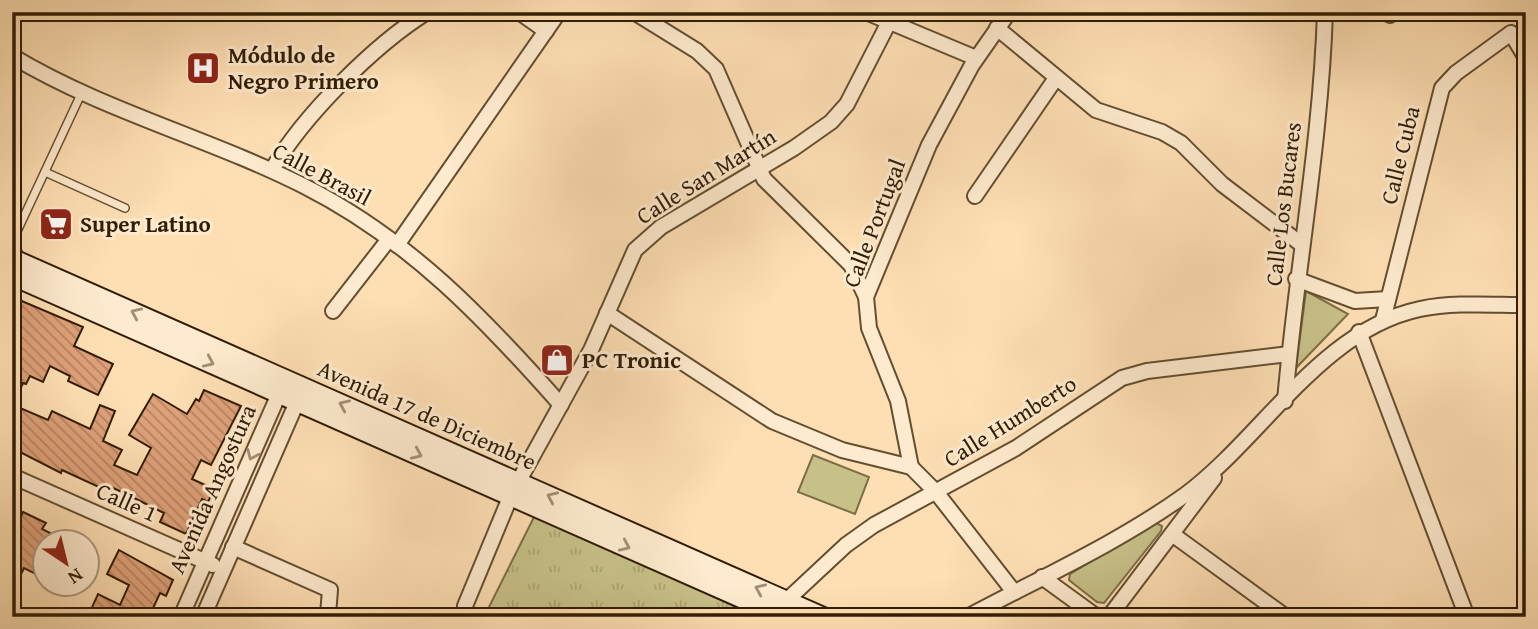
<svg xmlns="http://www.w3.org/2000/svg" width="1538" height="629" font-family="'Gentium Book Plus',serif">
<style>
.grass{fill:url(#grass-tufts);stroke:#7c6e46;stroke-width:2}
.park{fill:#c7c088;stroke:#7c6e46;stroke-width:2}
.building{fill:url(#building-back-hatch);stroke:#311d05;stroke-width:2}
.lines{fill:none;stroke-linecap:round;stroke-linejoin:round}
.lane-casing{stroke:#644e30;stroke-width:10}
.street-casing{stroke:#644e30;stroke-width:18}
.secondary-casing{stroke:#311d05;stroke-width:23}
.lane{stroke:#feeace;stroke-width:7}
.street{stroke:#feeace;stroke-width:14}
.secondary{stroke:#feeace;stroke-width:19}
.oneway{stroke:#a28e74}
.labels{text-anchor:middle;stroke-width:6;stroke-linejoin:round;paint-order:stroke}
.poi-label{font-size:23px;font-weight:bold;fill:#311d05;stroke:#feeace;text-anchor:start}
.street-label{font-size:23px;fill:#311d05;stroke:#feeace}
</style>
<defs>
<pattern id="grass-tufts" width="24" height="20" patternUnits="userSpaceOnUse" patternTransform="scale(1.75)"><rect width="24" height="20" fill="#c7c088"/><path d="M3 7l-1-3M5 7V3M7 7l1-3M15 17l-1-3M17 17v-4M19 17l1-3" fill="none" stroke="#aba574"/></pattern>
<pattern id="building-back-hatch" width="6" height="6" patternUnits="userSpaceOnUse" patternTransform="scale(1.75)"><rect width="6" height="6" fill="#dfa179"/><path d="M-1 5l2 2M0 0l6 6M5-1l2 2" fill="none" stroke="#b58361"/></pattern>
</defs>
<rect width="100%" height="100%" fill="#fedfb3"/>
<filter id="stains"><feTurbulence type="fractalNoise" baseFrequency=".00286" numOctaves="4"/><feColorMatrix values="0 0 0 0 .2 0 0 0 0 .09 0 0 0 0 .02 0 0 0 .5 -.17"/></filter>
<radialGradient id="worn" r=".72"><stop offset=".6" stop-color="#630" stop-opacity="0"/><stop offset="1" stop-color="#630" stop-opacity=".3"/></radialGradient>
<!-- grass -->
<path class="grass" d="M535 515 759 617H484Z"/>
<!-- park -->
<g class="park">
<path d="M1306 291 1348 314 1296 368Z"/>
<path d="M813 455 869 477 855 514 798 492Z"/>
<path d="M1156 523 1162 526 1161 531 1104 603 1097 602 1069 580 1070 574Z"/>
</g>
<!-- building -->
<g class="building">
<path d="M17 299 83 327 74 346 113 364 98 395 68 381 70 376 50 366 43 382 30 376 26 384 23 383 13 405 48 420 52 411 90 429 100 405 115 411 103 441 122 450 114 465 137 475 151 448 129 435 153 394 187 414 196 399 199 401 204 390 241 406 211 465 201 460 192 479 214 489 208 502 202 499 186 534 160 522 164 513 128 495 105 484 103 489 62 470 61 473 12 448V309Z"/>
<path d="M23 512 46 523 42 529 67 542H46V579L24 568 12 593V534Z"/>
<path d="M119 550 173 580 166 596 160 593 149 617H95L89 614 98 594 120 605 129 585 107 574Z"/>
</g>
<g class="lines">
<!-- lane casing -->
<g class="lane-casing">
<g id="lane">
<path d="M45 172 125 208"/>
<path d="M21 260 13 240 82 92"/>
</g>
</g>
<!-- street casing -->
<g class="street-casing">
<g id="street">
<path d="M519 12 546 31"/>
<path d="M634 12 697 51 716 69 764 179 851 265 866 297"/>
<path d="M866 12 976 58"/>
<path d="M1390 15 1391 12"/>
<path d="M997 28 1096 110 1162 132 1181 143 1222 184 1301 244"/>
<path d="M12 56C103 111 209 138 304 186 409 239 484 318 561 405"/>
<path d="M272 170C302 117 374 45 427 12"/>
<path d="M975 196 1056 78"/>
<path d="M397 245 559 12"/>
<path d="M1296 279 1355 301 1388 299"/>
<path d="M333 311 389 239"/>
<path d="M607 313 772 421 842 450 911 467 936 492 1014 592"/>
<path d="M1383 320 1442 88 1456 73 1511 33 1526 58"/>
<path d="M1359 332 1467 617"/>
<path d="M1285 401C1296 271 1321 142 1325 12"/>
<path d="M911 467 898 401 869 328 866 297 929 145 972 65 1009 12"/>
<path d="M12 476 213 565"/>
<path d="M1172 534 1286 617"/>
<path d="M233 547 330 590 328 615 332 617"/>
<path d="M1042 577 1097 617"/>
<path d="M786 601 846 545 874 525 1016 448 1122 378 1147 371 1289 354"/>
<path d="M465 606 511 495 591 350 635 250 661 227 794 148 831 122 847 104 888 24"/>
<path d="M181 617 282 387"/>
<path d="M203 617 300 395"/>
<path d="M967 617C1040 578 1118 543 1185 495 1263 437 1321 330 1420 309 1454 302 1491 305 1526 305"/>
<path d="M1109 617 1214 478"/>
</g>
</g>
<!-- secondary casing -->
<g class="secondary-casing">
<g id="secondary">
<path d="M12 259 822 617"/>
<path d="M12 275 785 617"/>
</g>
</g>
<!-- lane -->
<use href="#lane" class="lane"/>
<!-- street -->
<use href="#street" class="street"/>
<!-- secondary -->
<use href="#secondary" class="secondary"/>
</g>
<!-- one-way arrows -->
<defs><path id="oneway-chevron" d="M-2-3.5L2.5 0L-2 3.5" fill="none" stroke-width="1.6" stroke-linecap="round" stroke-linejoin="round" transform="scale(1.75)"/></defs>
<g class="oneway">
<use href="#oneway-chevron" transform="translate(136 313) rotate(-156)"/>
<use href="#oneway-chevron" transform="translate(209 362) rotate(24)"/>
<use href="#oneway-chevron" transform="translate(344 405) rotate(-156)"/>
<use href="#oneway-chevron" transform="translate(417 454) rotate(24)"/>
<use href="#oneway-chevron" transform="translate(252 455) rotate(114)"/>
<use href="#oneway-chevron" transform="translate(552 497) rotate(-156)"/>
<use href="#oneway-chevron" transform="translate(625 546) rotate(24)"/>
<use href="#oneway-chevron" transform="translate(760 589) rotate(-156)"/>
</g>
<!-- icons -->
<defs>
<g id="hospital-square" transform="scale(1.75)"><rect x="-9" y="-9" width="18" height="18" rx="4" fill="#8f2418" stroke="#feeace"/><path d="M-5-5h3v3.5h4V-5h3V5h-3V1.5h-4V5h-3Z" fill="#fff"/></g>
<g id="supermarket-square" transform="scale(1.75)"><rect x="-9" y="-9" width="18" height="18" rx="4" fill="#8f2418" stroke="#feeace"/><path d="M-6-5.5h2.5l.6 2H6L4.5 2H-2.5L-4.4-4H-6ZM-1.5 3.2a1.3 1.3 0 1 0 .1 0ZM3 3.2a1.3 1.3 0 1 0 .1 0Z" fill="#fff"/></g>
<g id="shop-square" transform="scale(1.75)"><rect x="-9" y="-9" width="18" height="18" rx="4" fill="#8f2418" stroke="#feeace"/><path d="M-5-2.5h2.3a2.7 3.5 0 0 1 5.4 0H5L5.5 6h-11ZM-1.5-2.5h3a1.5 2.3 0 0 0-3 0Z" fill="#fff"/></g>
</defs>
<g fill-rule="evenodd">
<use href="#hospital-square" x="203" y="68"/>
<use href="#supermarket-square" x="56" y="224"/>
<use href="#shop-square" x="557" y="360"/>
</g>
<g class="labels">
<!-- poi labels -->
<g class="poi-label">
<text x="228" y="63">Módulo de<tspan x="228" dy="26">Negro Primero</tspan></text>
<text x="80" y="232">Super Latino</text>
<text x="582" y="368">PC Tronic</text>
</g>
<!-- street labels -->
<g class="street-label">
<text transform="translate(1400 155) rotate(-76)" y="8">Calle Cuba</text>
<text transform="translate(322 174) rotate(28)" y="8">Calle Brasil</text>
<text transform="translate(706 176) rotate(-32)" y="8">Calle San Martín</text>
<text transform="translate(1283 204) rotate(-83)" y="8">Calle Los Bucares</text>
<text transform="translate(874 223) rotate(-69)" y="8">Calle Portugal</text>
<text transform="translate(427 415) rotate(24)" y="8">Avenida 17 de Diciembre</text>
<text transform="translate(1010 421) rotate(-32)" y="8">Calle Humberto</text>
<text transform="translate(212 489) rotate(-66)" y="8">Avenida Angostura</text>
<text transform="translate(127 502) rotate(24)" y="8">Calle 1</text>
</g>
</g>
<!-- margin -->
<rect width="1538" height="629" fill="none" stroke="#fedfb3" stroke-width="42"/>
<rect x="14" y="14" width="1510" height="601" fill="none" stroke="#311d05" stroke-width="3.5"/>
<rect x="21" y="21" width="1496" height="587" fill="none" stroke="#311d05" stroke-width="2"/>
<!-- north arrow -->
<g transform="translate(66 563) rotate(145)"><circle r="33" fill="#feeace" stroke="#ac987e" stroke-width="2"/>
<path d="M0-5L12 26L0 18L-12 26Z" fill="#8f2418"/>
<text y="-10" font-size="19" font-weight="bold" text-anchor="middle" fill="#311d05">N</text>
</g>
<rect width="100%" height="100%" filter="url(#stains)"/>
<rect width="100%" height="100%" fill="url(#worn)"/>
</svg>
